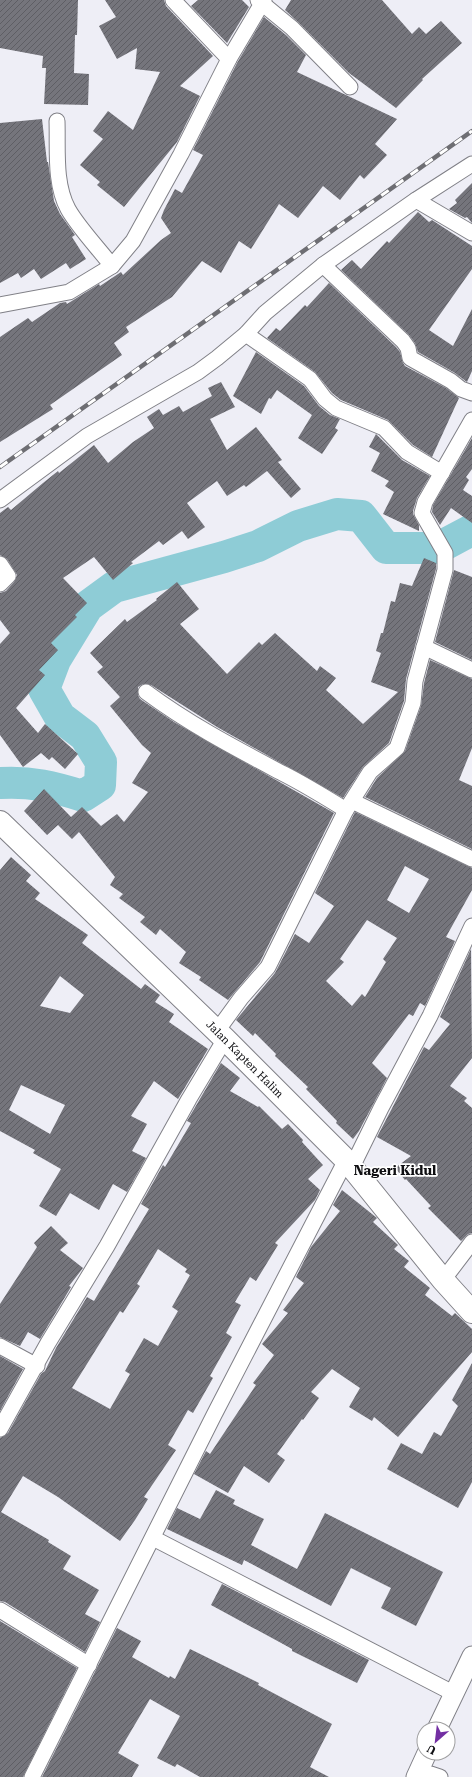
<svg xmlns="http://www.w3.org/2000/svg" width="472" height="1777" font-family="'Roboto Serif',serif">
<style>
.lines{fill:none;stroke-linecap:round;stroke-linejoin:round}
.river{stroke:#8eccd6;stroke-width:32}
.building{fill:url(#building-hatch);fill-rule:evenodd}
.minor-casing{stroke:#808087;stroke-width:17}
.tertiary-casing{stroke:#808087;stroke-width:21}
.primary-casing{stroke:#808087;stroke-width:24}
.minor{stroke:#fff;stroke-width:15}
.tertiary{stroke:#fff;stroke-width:19}
.primary{stroke:#fff;stroke-width:22}
.rail-casing{stroke:#6e6e73;stroke-width:4.5}
.rail{stroke:#fff;stroke-width:3;stroke-dasharray:9;stroke-linecap:butt}
.labels{text-anchor:middle;stroke-width:3.5;stroke-linejoin:round;paint-order:stroke}
.street-label{font-size:11px;fill:#0f0f12;stroke:#fff}
.quarter-label{font-size:13px;font-weight:bold;fill:#0f0f12;stroke:#fff}
</style>
<defs>
<pattern id="building-hatch" width="6" height="6" patternUnits="userSpaceOnUse"><rect width="6" height="6" fill="#75757c"/><path d="M-1 1l2-2M0 6l6-6M5 7l2-2" fill="none" stroke="#5e5e64"/></pattern>
</defs>
<rect width="100%" height="100%" fill="#eeeef6"/>
<g class="lines">
<!-- river -->
<path class="river" d="M0 783C31 781 54 787 83 796L100 785 101 762 85 736 60 717 44 689 55 660 88 606 114 587 224 557 258 546 298 526 337 514 361 516 386 548H438L472 530"/>
</g>
<!-- building -->
<g class="building">
<path d="M0 0H78L77 35H75L74 73 89 74 88 105 44 104 46 68H42L43 56 0 48Z"/>
<path d="M105 0H164L166 6 213 56 180 86 200 96 177 142 124 207 97 185 100 182 80 165 103 139 93 131 108 111 133 130 160 72 135 69 137 48 117 59 99 26 116 17Z"/>
<path d="M198 0H242L249 7 227 43 191 6Z"/>
<path d="M291 0H382L412 34 419 27 426 34 441 21 462 43 422 79 423 80 396 108 349 73 298 22 285 10Z"/>
<path d="M264 17 286 35 306 55 297 72 397 119 375 144 387 155 364 179 360 175 340 200 323 186 298 218 279 204 251 249 239 241 221 273 202 261 172 297 126 327 129 332 114 343 122 355 50 405 53 409 0 442V337L28 318 32 322 60 303 66 302 67 304 99 284 100 286 121 272 123 275 161 240 171 233 161 218 164 210 175 189 182 193 203 155 193 150 237 63Z"/>
<path d="M42 119 47 162H48L54 201 60 214 75 235 72 237 86 259 70 269 66 263 41 279 34 269 21 278 18 273 0 283V123Z"/>
<path d="M472 183V223L467 217 465 218 449 209 457 203 455 200Z"/>
<path d="M418 212 429 222 432 220 472 246V269L429 330 453 346 472 309V371L467 382 455 373 418 352 415 343 409 335 341 270 352 260 361 269 387 241 389 243Z"/>
<path d="M329 283 396 347 400 352 403 363 405 366 446 388 459 398 432 457 413 445 388 420 341 400 332 393 315 372 267 338 276 328 280 331 305 305 307 307Z"/>
<path d="M256 352 304 386 319 406 330 415 340 419 335 428 338 430 322 454 298 438 312 415 277 390 271 399 269 398 261 414 233 396Z"/>
<path d="M221 382 235 407 210 419 227 450 256 427 282 460 278 462 301 489 291 498 267 471 246 487 244 485 227 496 217 481 187 503 205 527 188 539 182 531 163 545 159 541 131 562 133 563 113 580 94 557 63 578 87 603 75 615 77 617 51 643 58 650 39 670 45 675 16 708 38 733 45 724 78 754 65 769 52 757 49 760 41 753 23 767 0 735V644L10 633 0 620V593L6 591 14 582 17 575 7 559 0 555V513L8 507 11 510 43 483 58 471 59 473 94 445 108 463 133 442 154 428 147 417 159 409 163 415 179 406 183 412 212 396 208 388Z"/>
<path d="M376 434 402 460 430 476 417 498 413 511V514L419 525V531L383 514 394 492 385 486 389 481 371 471 380 453 369 447Z"/>
<path d="M472 438V469L466 477 469 480 463 490 472 496V523L451 508 440 525 432 512 433 505Z"/>
<path d="M424 558 436 563V569L406 679 404 701 389 743 363 767 343 798 217 727 151 685 143 684 138 687V695L140 699 174 722 334 813 260 962 228 1000 199 980 201 977 179 963 186 952 160 929 156 935 140 922 145 917 119 898 123 894 110 885 115 877 79 832 72 839 58 825 47 835 24 811 44 789 71 817 82 807 101 826 117 814 124 822 148 792 132 783 151 753 142 745 110 706 120 697 97 672 103 667 90 653 125 619 127 622 157 600 156 599 177 582 199 609 180 624 227 674 259 642 262 645 275 633 317 671 320 666 336 678 326 690 363 724 398 692 371 682 381 653 376 651 381 633H383L391 601 395 602 400 583 412 586Z"/>
<path d="M454 570 472 577V660L435 642Z"/>
<path d="M430 660 472 679V748L459 780 472 786V849L365 797 377 778 405 751 421 706 424 683Z"/>
<path d="M355 812 472 868V890L446 937 455 941 425 1006 420 1003 413 1016 409 1014 372 1063 387 1078 359 1131 353 1139 336 1123 337 1121 306 1089 308 1087 275 1056 276 1054 255 1033 253 1036 236 1020 275 973 295 934 309 943 334 906 315 893ZM405 866 429 879 409 913 387 900ZM367 920 397 938 383 959 386 962 365 997 362 994 352 1006 326 981 344 962 340 959Z"/>
<path d="M11 857 31 875 26 881 40 893 35 899 88 935 82 943 141 989 145 984 160 995 155 1002 174 1014 169 1022 208 1049 178 1099 154 1081 131 1116 147 1124 132 1151 146 1158 127 1192 113 1184 99 1210 70 1193 56 1216 39 1206 61 1169 33 1153 35 1150 0 1131V870ZM60 976 84 995 70 1013 40 1006ZM21 1085 65 1105 50 1134 9 1110Z"/>
<path d="M471 949 472 1058 450 1086 467 1098 464 1101 472 1108V1233L468 1234 461 1241 428 1208 431 1206 406 1179 405 1180 395 1168 411 1156 377 1137 424 1047 429 1050 450 1024 440 1017Z"/>
<path d="M221 1063 240 1078 230 1091 258 1107 259 1106 282 1129 288 1124 303 1140 302 1142 323 1165 308 1179 320 1190 315 1200 275 1243 278 1245 256 1281 250 1277 235 1302 241 1305 226 1333 232 1337 210 1376 213 1378 193 1413 188 1410 168 1445 176 1450 144 1497 148 1499 135 1520 120 1541 58 1497 23 1476 1 1512 49 1540 48 1542 71 1556 63 1569 99 1590 85 1614 100 1622 85 1652 5 1602 0 1601V1438L8 1433 41 1374 45 1371 56 1348 87 1297 94 1301 149 1209 141 1204 163 1165 165 1167 191 1123 187 1121ZM158 1249 187 1269 185 1272 190 1275 172 1307 178 1311 158 1346 144 1338 125 1371 130 1374 110 1409 72 1388 120 1311 123 1313 140 1286 137 1284Z"/>
<path d="M342 1190 377 1218 373 1222 398 1245 394 1249 409 1261 404 1267 430 1288 425 1295 452 1316 455 1313 472 1329V1352L398 1437 374 1417 372 1421 349 1407 360 1388 332 1369 311 1392 319 1398 303 1420 302 1419 277 1454 285 1460 269 1483 244 1466 228 1493 194 1474 206 1451 210 1454 256 1385 253 1383 274 1355 262 1344 288 1313 283 1310 304 1283 296 1277 311 1247 340 1211 333 1205Z"/>
<path d="M51 1226 68 1243 60 1250 83 1268 69 1286 71 1287 40 1339 28 1332 20 1346 0 1337V1304L37 1247 34 1243Z"/>
<path d="M0 1356 23 1369 0 1411Z"/>
<path d="M472 1363V1482L458 1508 387 1469 401 1443 422 1454 434 1432 441 1436 458 1406 452 1400Z"/>
<path d="M216 1490 235 1500 233 1504 264 1519 251 1545 297 1569 325 1513 443 1572 416 1626 381 1608 391 1588 351 1568 331 1606 244 1560 242 1565 167 1529 177 1508 200 1519Z"/>
<path d="M222 1584 369 1660 357 1683 292 1651V1649L283 1644 211 1605Z"/>
<path d="M0 1621 77 1668 23 1777H0Z"/>
<path d="M117 1628 141 1641 132 1657 169 1678 170 1676 175 1679 190 1649 259 1683 258 1685 332 1724 310 1767 329 1777H200L177 1764 175 1767 157 1758 180 1716 150 1699 118 1753 139 1765 132 1777H42Z"/>
</g>
<g class="lines">
<!-- minor casing -->
<g class="minor-casing">
<g id="minor">
<path d="M173 0 229 59"/>
<path d="M258 0 292 28 350 87"/>
<path d="M57 121C58 149 54 183 68 209 78 227 99 249 112 266"/>
<path d="M416 200 472 233"/>
<path d="M323 265 403 341 408 348 410 358 451 381 461 389 472 393"/>
<path d="M0 305 69 292 112 266 133 241 181 154 229 59 264 0"/>
<path d="M246 334 310 379 325 399 336 408 384 428 407 452 442 473"/>
<path d="M0 500 87 436 198 372 217 358 246 334 265 313 323 265 416 200 472 164"/>
<path d="M0 564 8 576 0 584"/>
<path d="M424 647 472 670"/>
<path d="M146 692C189 724 235 748 282 773 304 784 325 797 346 810"/>
<path d="M352 801 472 859"/>
<path d="M217 1031 241 998 268 967 346 810 370 772 397 748 413 703 415 681 445 570V553L422 513 425 502 472 420"/>
<path d="M352 1167 381 1108 430 1016 472 926"/>
<path d="M443 1280 472 1242"/>
<path d="M0 1346 37 1366"/>
<path d="M0 1429 48 1343 107 1246 189 1099 225 1039"/>
<path d="M153 1538 453 1693"/>
<path d="M0 1610 89 1665"/>
<path d="M417 1775 431 1774 440 1777"/>
<path d="M32 1777 214 1415 346 1160"/>
</g>
</g>
<!-- tertiary casing -->
<g class="tertiary-casing">
<g id="tertiary">
<path d="M437 1729 472 1656"/>
<path d="M416 1777 427 1753"/>
</g>
</g>
<!-- primary casing -->
<g class="primary-casing">
<path id="primary" d="M0 822 225 1039 346 1160 443 1280 472 1312"/>
</g>
<!-- minor -->
<use href="#minor" class="minor"/>
<!-- tertiary -->
<use href="#tertiary" class="tertiary"/>
<!-- primary -->
<use href="#primary" class="primary"/>
<!-- rail casing -->
<g class="rail-casing">
<path id="rail" d="M0 467 472 131"/>
</g>
<!-- rail -->
<use href="#rail" class="rail"/>
</g>
<g class="labels">
<!-- street labels -->
<g class="street-label">
<text transform="translate(245 1059) rotate(45)" y="4">Jalan Kapten Halim</text>
</g>
<!-- quarter labels -->
<g class="quarter-label">
<text x="395" y="1175">Nageri Kidul</text>
</g>
</g>
<!-- north arrow -->
<g transform="translate(436 1741) rotate(208)"><circle r="19" fill="#ffffff" stroke="#9f9fa0"/>
<path d="M0-3L7 15L0 10L-7 15Z" fill="#732fa3"/>
<text y="-6" font-size="11" font-weight="bold" text-anchor="middle" fill="#0f0f12">U</text>
</g>
</svg>
